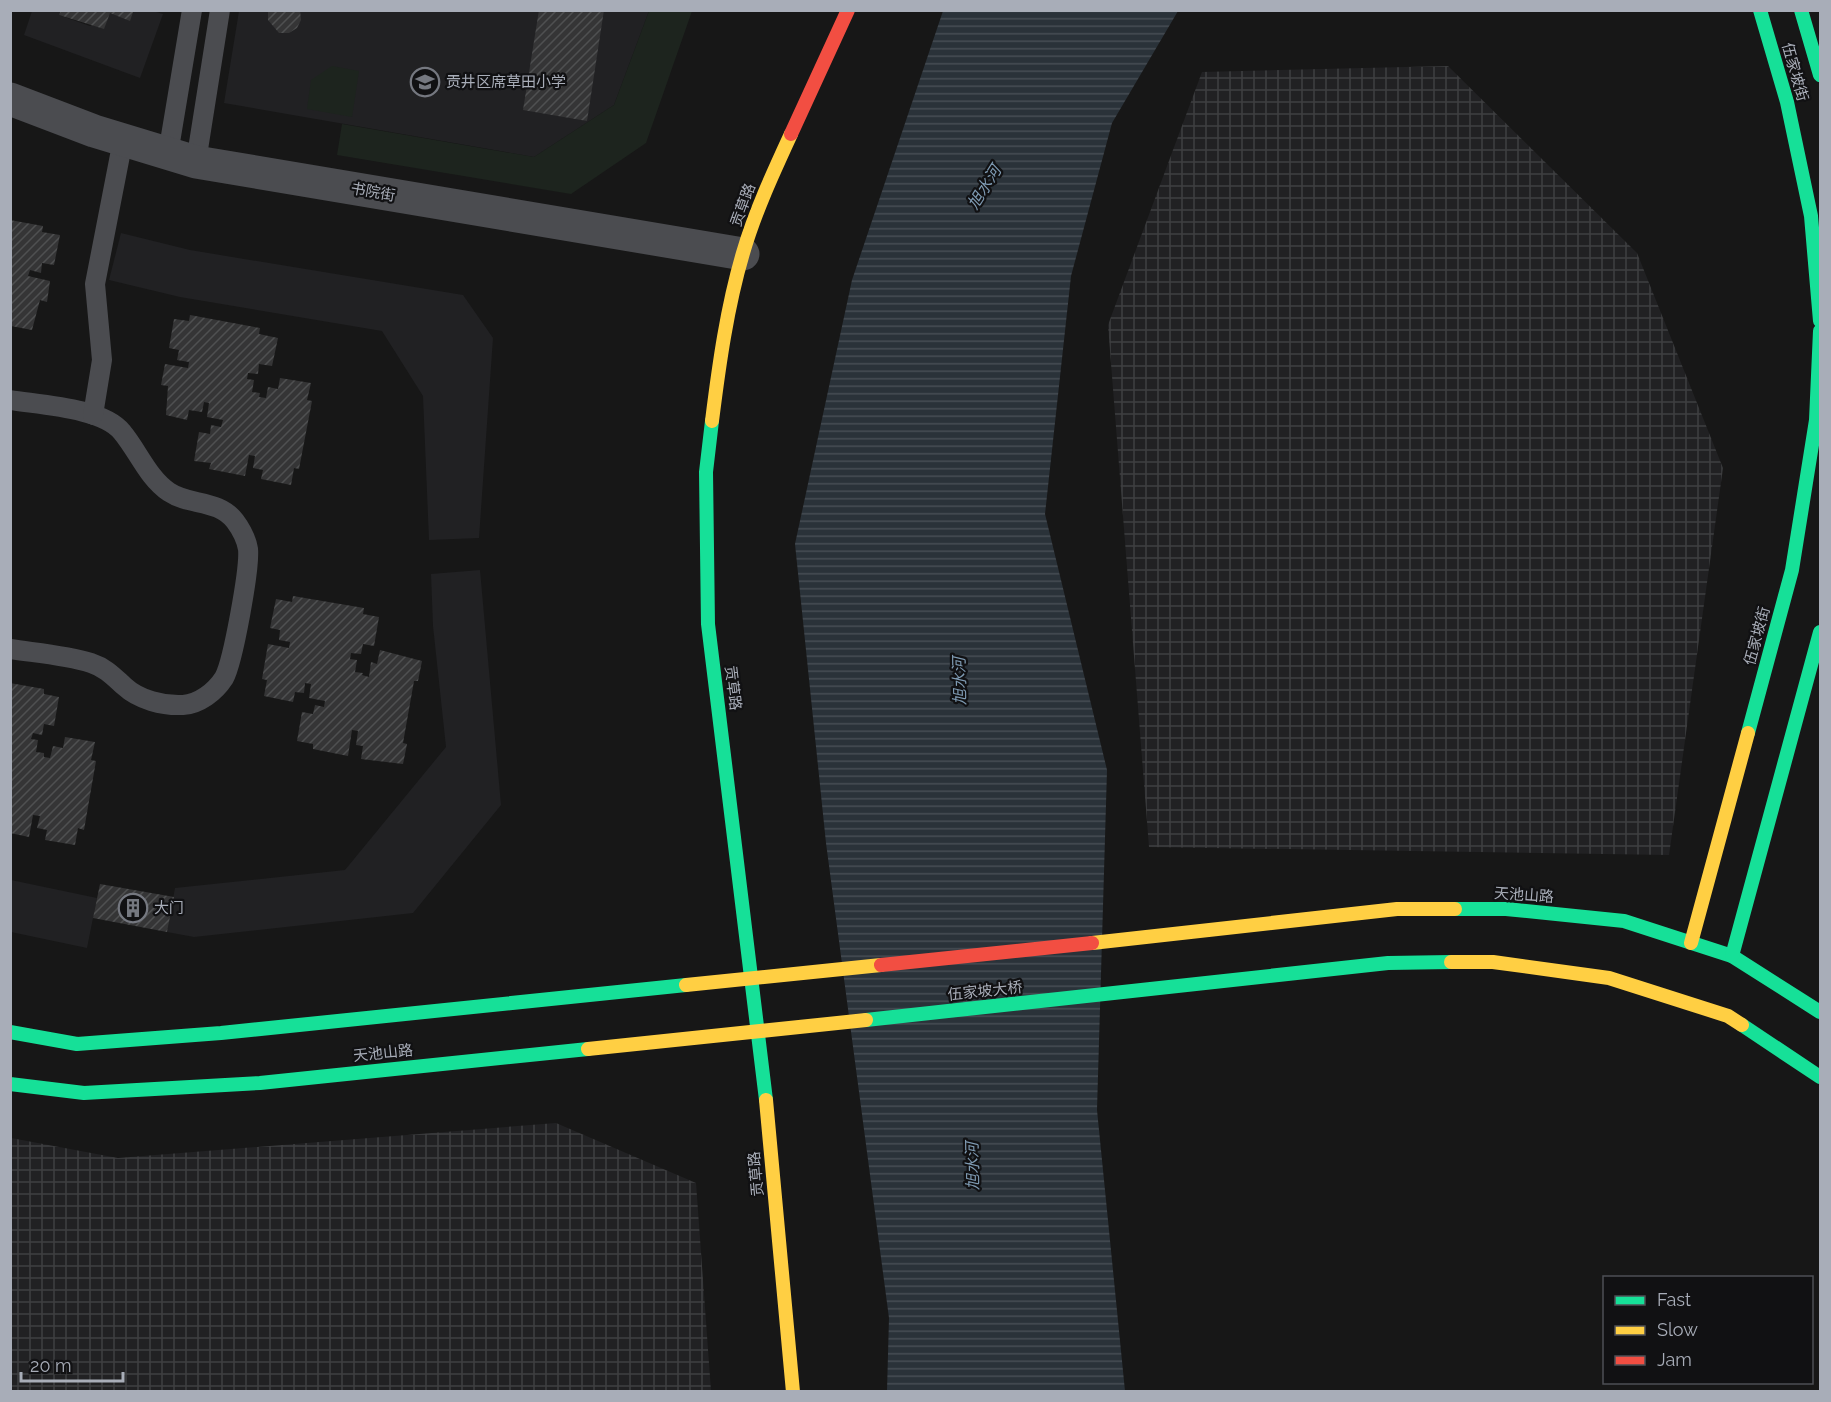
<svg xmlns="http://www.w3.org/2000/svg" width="1831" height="1402" font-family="Raleway,'Noto Sans SC',sans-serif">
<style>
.built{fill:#212123}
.industrial{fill:url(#industrial-grid)}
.grass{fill:#1d241e}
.water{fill:url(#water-rules)}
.building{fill:url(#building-hatch)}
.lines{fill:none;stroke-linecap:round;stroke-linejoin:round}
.lane{stroke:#4b4c50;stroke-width:20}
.street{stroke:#4b4c50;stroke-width:33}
.fast{stroke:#16e098;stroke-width:14}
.slow{stroke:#ffcf43;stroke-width:14}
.jam{stroke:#f24e42;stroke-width:14}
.labels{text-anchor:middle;stroke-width:4.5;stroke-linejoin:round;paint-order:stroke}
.street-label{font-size:15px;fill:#a8adb8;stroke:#111113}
.poi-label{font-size:15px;fill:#a8adb8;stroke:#111113;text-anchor:start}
.water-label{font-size:16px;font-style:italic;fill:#7f9bb3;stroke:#111113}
</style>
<defs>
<pattern id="industrial-grid" width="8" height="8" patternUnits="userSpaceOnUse" patternTransform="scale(1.5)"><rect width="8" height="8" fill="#212123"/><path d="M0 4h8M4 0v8" fill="none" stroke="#3e3f41"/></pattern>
<pattern id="water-rules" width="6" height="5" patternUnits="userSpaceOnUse" patternTransform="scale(1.5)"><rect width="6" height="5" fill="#2a3239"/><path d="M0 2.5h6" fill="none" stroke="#464d54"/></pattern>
<pattern id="building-hatch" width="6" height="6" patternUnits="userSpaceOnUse" patternTransform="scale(1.5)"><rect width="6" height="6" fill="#353536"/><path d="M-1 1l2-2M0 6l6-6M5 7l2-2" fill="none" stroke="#4f5051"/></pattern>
</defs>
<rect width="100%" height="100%" fill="#171717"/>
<!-- built -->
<g class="built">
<path d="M32 11H61L59 15 90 26 110 13 130 20 134 11H153L163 14 140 78 24 35Z"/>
<path d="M239 11H649L614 105 534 157 224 103Z"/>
<path d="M121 233 190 250 463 295 493 338 479 538 429 540 423 396 382 331 180 297 109 280Z"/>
<path d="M480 570 501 805 413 913 194 937 167 932 175 888 345 870 446 747 433 626 431 574Z"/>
<path d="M11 880 97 898 87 948 11 932Z"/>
</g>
<!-- industrial -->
<g class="industrial">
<path d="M1448 66 1637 253 1723 468 1669 855 1149 847 1108 325 1202 72Z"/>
<path d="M556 1123 696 1183 711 1391H11V1138L118 1158Z"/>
</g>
<!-- grass -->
<g class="grass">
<path d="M649 11H692L646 143 571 194 337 155 342 124 534 157 614 105Z"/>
<path d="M332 66 359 71 352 117 307 109 311 80Z"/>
</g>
<!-- water -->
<path class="water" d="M943 11H1178L1112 123 1071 276 1045 514 1107 770 1097 1110 1125 1391H887L889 1318 826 843 795 544 852 280Z"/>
<!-- building -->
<g class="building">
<path d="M61 10H134L130 21 110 13 104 29 59 15Z"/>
<path d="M268 10H300L301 20 297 28 289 33H279L268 20Z"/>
<path d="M539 10H604L587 121 523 110Z"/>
<path d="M10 220 43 226 42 232 60 235 54 265 42 263 41 273 30 270 28 276 50 281 47 302 40 300 32 330 11 326Z"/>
<path d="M190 315 260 328 259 334 278 338 272 366 259 364 258 374 248 373 247 379 254 380 252 392 260 393 259 397 266 398 268 387 278 389 280 378 311 383 307 400 312 401 299 469 294 468 291 485 261 479 263 470 253 468 255 456 249 455 245 476 209 469 211 463 194 461 199 432 210 434 211 425 221 427 223 420 207 417 209 403 204 402 202 412 189 410 187 420 166 415 168 386 161 385 165 364 188 368 189 362 177 360 179 350 169 348 174 319 189 321Z"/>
<path d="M293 596 364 608 363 614 379 617 374 646 363 644 361 654 351 653 350 659 357 660 355 672 363 673 362 675 369 677 371 662 377 664 380 650 422 661 418 681H414L403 743 407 744 403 764 361 759 363 746 356 745 358 731 352 730 348 756 313 749V744L297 741 302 712 313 714 315 705 324 707 325 701 309 698 311 684 305 683 304 693 295 692 293 702 264 696 267 680 262 679 268 644 289 648 290 642 279 640 280 630 270 628 276 599 292 602Z"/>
<path d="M10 683 44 689V694L59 697 54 726 44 724 42 735 33 733 31 739 38 740 36 752 44 753V757L50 758 53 746 63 748 65 737 95 742 91 760 96 761 84 830 78 828 75 845 45 840 47 830 37 828 40 816 33 815 29 837 10 833Z"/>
<path d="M100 884 174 897 167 932 93 918Z"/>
</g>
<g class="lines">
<!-- lane -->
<g class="lane">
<path d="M168 154 192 10"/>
<path d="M196 162 220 10"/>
<path d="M10 400C41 405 103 408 122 432 138 451 148 478 169 492 190 506 218 499 235 521 241 529 246 538 248 549 250 568 233 662 224 678 215 692 199 704 183 705 163 706 139 700 124 686 113 676 106 668 91 663 66 655 37 653 10 649"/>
<path d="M93 415 102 360 95 284 123 140"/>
</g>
<!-- street -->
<path class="street" d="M10 99 94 131 196 162 743 254"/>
<!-- fast -->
<g class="fast">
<path d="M1760 10 1787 102 1811 216 1820 321"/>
<path d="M1801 10 1820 75"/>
<path d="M712 421 706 472 708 624 766 1100"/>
<path d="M1748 733 1792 570 1816 420 1820 331"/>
<path d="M1455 909H1506L1624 921 1732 956 1820 1012"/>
<path d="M1732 956 1820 632"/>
<path d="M866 1020 1388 963 1451 962"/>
<path d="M1742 1025 1820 1077"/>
<path d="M10 1032 77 1044 221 1033 686 985"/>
<path d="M10 1084 84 1093 260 1083 588 1049"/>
</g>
<!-- slow -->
<g class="slow">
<path d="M712 421C719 365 727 307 743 253 755 212 773 173 791 134"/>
<path d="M1092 943 1397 909H1455"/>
<path d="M1691 943 1748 733"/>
<path d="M1451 962H1493L1609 978 1728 1016 1742 1025"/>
<path d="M686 985 881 965"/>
<path d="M588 1049 866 1020"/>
<path d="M766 1100 793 1392"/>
</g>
<!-- jam -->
<g class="jam">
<path d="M791 134 848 10"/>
<path d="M881 965 1092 943"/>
</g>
</g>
<!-- icons -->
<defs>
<g id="school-ring" transform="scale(1.5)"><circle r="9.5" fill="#111113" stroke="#757880" stroke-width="1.5"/><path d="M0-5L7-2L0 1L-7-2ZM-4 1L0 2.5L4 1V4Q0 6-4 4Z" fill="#757880"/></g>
<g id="building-ring" transform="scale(1.5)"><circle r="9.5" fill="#111113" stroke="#757880" stroke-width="1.5"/><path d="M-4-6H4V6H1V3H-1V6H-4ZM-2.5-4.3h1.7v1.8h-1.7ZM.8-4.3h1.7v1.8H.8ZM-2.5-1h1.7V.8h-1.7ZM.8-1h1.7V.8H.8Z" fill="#757880"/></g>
</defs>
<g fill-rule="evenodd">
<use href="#school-ring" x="425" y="82"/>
<use href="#building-ring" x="133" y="908"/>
</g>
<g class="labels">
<!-- street labels -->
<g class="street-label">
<text transform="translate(1795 72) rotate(74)" y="5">伍家坡街</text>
<text transform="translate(373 192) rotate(10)" y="5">书院街</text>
<text transform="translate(743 205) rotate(-70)" y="5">贡草路</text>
<text transform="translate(1757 636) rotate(-75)" y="5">伍家坡街</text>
<text transform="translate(733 688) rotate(83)" y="5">贡草路</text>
<text transform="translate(1524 895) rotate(4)" y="5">天池山路</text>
<text transform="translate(985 991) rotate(-6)" y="5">伍家坡大桥</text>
<text transform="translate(383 1053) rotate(-6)" y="5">天池山路</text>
<text transform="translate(756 1174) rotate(-95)" y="5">贡草路</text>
</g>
<!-- poi labels -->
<g class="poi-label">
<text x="446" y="87">贡井区席草田小学</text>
<text x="154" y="913">大门</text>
</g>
<!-- water labels -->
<g class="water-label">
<text transform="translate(984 187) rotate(-58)" y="6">旭水河</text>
<text transform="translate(959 681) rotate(-91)" y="6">旭水河</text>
<text transform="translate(972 1166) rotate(-91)" y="6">旭水河</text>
</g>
</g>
<!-- border -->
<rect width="1831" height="1402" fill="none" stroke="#a8adb8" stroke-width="24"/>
<!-- legend -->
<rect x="1603" y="1276" width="210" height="108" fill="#111113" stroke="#4d4f55" stroke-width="1.5"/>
<rect x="1615" y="1296" width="30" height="9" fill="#16e098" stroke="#4d4f55" stroke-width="1.5"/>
<text x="1657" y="1306" font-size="18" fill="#a8adb8">Fast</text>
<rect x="1615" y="1326" width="30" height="9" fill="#ffcf43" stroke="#4d4f55" stroke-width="1.5"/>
<text x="1657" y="1336" font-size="18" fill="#a8adb8">Slow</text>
<rect x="1615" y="1356" width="30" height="9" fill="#f24e42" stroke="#4d4f55" stroke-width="1.5"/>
<text x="1657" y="1366" font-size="18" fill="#a8adb8">Jam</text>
<!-- scale -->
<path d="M21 1372v9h102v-9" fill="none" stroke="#a8adb8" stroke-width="3"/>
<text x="30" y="1372" font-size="18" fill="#a8adb8" stroke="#111113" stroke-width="4.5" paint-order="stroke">20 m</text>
</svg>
